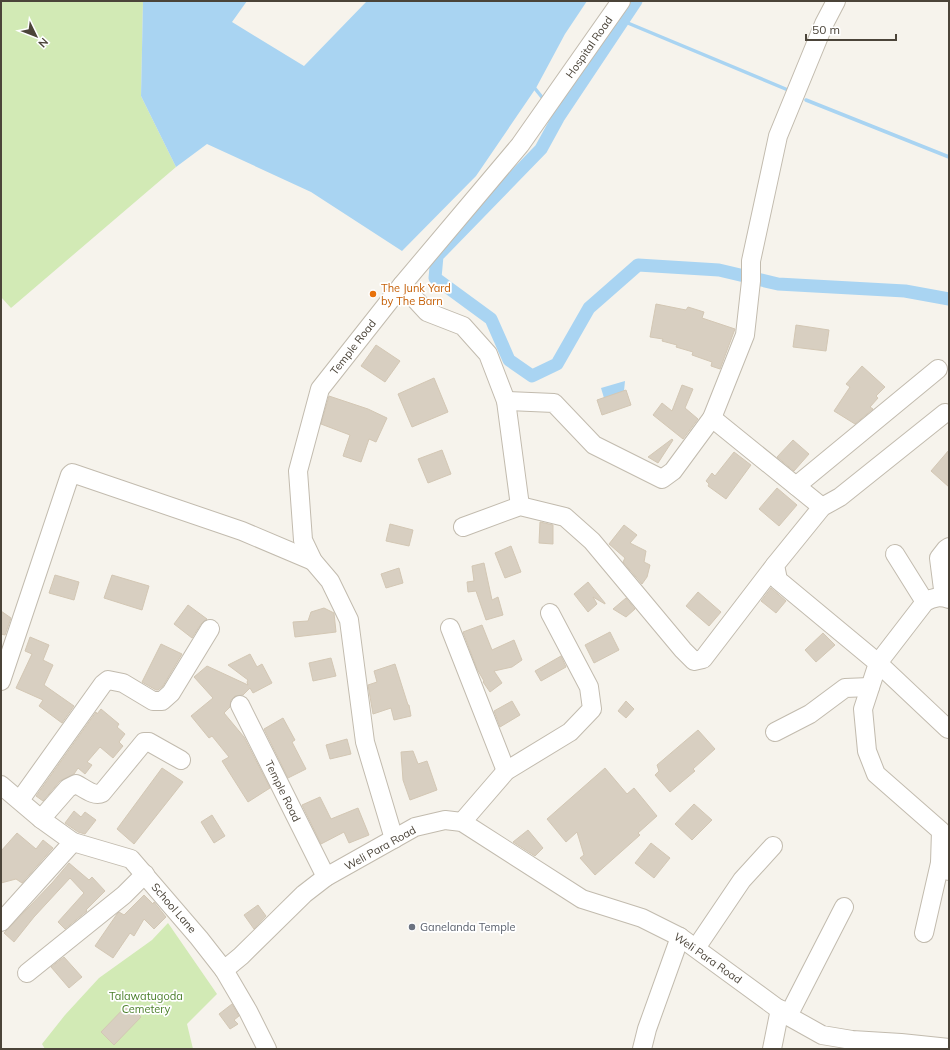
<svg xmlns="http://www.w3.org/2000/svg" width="950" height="1050" font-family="Mulish,sans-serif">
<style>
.green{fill:#d2eab5}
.water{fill:#a9d4f2}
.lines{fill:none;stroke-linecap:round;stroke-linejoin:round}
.stream{stroke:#a9d4f2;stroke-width:3.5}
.canal{stroke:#a9d4f2;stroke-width:13}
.building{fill:#d8cfc1;stroke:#d3c7b4}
.minor-casing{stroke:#c2bbae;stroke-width:20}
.minor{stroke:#fff;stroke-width:18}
.food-dot{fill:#e8710a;stroke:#fff;stroke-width:1.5}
.worship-dot{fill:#6b7280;stroke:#fff;stroke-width:1.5}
.labels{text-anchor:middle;stroke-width:3.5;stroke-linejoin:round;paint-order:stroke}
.street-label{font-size:11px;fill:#4b4439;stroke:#fff}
.food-label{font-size:11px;fill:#c56008;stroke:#fff;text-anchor:start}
.worship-label{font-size:11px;fill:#5b616d;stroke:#fff;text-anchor:start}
.park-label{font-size:11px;fill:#4a7f2a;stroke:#fff}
</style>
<rect width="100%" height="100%" fill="#f6f3ec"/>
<!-- green -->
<g class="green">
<path d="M1 1H143L141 96 176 167 11 308 1 297Z"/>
<path d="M168 923 217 994 187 1024 193 1049H45L42 1044 65 1015 99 978 152 940Z"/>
</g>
<!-- water -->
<g class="water">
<path d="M143 1H247L232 22 304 66 367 1H587L565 34 536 88 476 176 402 251 311 192 207 144 176 167 141 96Z"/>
<path d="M625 381 624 391 604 398 601 388Z"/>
</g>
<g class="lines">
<!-- stream -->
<g class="stream">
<path d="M623 21 788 90"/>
<path d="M533 86 545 101"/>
<path d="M806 100 949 157"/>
<path d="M552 109 558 118"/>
</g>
<!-- canal -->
<path class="canal" d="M636 1 558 118 541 149 437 256 435 278 491 319 509 360 532 376 557 364 589 308 638 265 719 270 778 284 905 291 949 299"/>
</g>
<!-- building -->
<g class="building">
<path d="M656 304 686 310 688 307 704 312 702 318 735 329 720 369 711 366 712 362 692 355 693 352 676 347 677 345 662 341 663 339 650 337Z"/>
<path d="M796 325 829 330 826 351 793 347Z"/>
<path d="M376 345 400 361 385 382 361 366Z"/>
<path d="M862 366 885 387 876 396 878 398 870 407 873 409 855 424 834 411 850 387 846 384Z"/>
<path d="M434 378 448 412 412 427 398 394Z"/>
<path d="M682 385 693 389 685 408 698 419 683 439 653 415 662 403 672 411Z"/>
<path d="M626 390 631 405 602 415 597 400Z"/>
<path d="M329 396 368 409 387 418 376 442 369 439 361 462 343 456 350 435 321 424Z"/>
<path d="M672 439 673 440 658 463 648 457Z"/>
<path d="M793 440 809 454 794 471 777 457Z"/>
<path d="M442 450 451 474 428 483 418 459Z"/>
<path d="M949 450V487L931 471Z"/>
<path d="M734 452 751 465 726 499 708 486 709 484 706 481 712 473 715 476Z"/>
<path d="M777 488 797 505 779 526 759 509Z"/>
<path d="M540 522 553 525V544L539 543Z"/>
<path d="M390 524 413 530 409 546 386 541Z"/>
<path d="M624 525 637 535 630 543 646 551 644 562 650 565 647 577 642 584 623 562 625 558 609 544Z"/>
<path d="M511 546 521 572 505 578 495 553Z"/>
<path d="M484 563 492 600 498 597 503 615 486 620 476 591 468 592 467 582 474 581 472 566Z"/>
<path d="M399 568 403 583 386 588 381 574Z"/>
<path d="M55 575 79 582 74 600 49 593Z"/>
<path d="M112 575 149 586 142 610 104 598Z"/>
<path d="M588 582 605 603V604L593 597 597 604 588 612 574 594Z"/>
<path d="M771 588 786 601 776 613 761 601Z"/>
<path d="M698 592 721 612 709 626 686 606Z"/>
<path d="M626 598 635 609 626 617 613 609Z"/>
<path d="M188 605 207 619 201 624 192 638 174 624Z"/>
<path d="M324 608 334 613 336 632 295 637 293 622 308 621 311 612Z"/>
<path d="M1 611 11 618 5 635 1 634Z"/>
<path d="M482 625 492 650 514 640 522 660 512 667 494 671 502 683 490 692 483 682 484 681 477 669 463 632Z"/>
<path d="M610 632 619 650 594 663 585 645Z"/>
<path d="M823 633 835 645 816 662 805 650Z"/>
<path d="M30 637 49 645 43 660 53 665 44 685 74 706 62 723 39 706 43 700 16 688 32 654 25 651Z"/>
<path d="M161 644 182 654 163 686 158 690H156L142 682Z"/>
<path d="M250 654 257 667 262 664 272 683 253 693 250 688 243 695 235 696 231 700 230 707 224 713 244 737 270 788 248 802 222 761 229 757 212 736 209 738 191 716 213 698 194 677 207 666 248 685 247 682 248 680 228 665Z"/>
<path d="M561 656 566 667 541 681 535 671Z"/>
<path d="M331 658 336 676 313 681 309 663Z"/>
<path d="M395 664 408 705H409L411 716 394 720 391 708 373 714 368 685 377 682 374 671Z"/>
<path d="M512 701 520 715 500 727 494 711Z"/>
<path d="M626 701 634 709 626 718 618 711Z"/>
<path d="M101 709 119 724 117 727 125 734 119 742 123 746 113 758 100 747 87 762 92 765 85 774 78 768 74 774 60 781 43 801 36 796 96 712 97 714Z"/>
<path d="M283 718 295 740 292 742 306 769 288 778 264 729Z"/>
<path d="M698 730 715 749 693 769 695 771 670 792 655 775 659 771 657 765Z"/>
<path d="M347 739 351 754 330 759 326 745Z"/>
<path d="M413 751 418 764 427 761 437 790 410 800 403 780 401 752Z"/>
<path d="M162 768 183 782 134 844 117 829Z"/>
<path d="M605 768 627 794 634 788 657 816 638 833 640 835 595 875 580 858 584 855 577 832 566 842 547 819Z"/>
<path d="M320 797 331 819 358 808 369 835 349 843 344 832 321 844 302 805Z"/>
<path d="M694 804 712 820 692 840 675 824Z"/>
<path d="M74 811 81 817 85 812 96 820 85 834 78 832 65 823Z"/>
<path d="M212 815 225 836 214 843 201 822Z"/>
<path d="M528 830 543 848 535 856 513 842Z"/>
<path d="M17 833 36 849 43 840 53 848 22 883 16 879 1 883V851Z"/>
<path d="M651 843 670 858 654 878 635 863Z"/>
<path d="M69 863 89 880 92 877 105 891 86 910 87 911 65 929 58 922 84 893 70 878 34 917 14 942 4 933 52 883Z"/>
<path d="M144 895 153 904 154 902 166 917 154 929 144 919 134 936 130 933 113 958 95 946 117 914 119 912 124 915Z"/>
<path d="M258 905 266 916 254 929 244 915Z"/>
<path d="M64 957 82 977 69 988 51 967Z"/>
<path d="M128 1004 141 1017 114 1045 101 1032Z"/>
<path d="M232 1004 239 1016 234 1020 238 1024 230 1029 219 1014Z"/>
</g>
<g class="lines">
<!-- minor casing -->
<g class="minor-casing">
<g id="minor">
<path d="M402 285 427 312 463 326 488 354 506 401 520 506"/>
<path d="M506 401 554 403 594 445 662 479 673 471 712 418 745 335 751 281V261L778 136 824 24 836 1"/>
<path d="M945 413 840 497 822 507 775 565 778 580 878 663 863 709 867 751 876 774 941 831 940 863 949 871"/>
<path d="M712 418 822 507"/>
<path d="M796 486 938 369"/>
<path d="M463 527 520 506 565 517 592 541 683 650 694 661 703 659 775 565"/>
<path d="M895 554 925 602"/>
<path d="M944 597 939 558 946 549 949 547"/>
<path d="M450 628 506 771"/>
<path d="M1 681 70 475 72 473 242 531 313 561"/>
<path d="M240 705 326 877"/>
<path d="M948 729 878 663 925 602C934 597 940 596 949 599"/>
<path d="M775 732 810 714 845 688 870 687"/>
<path d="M1 785 41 819 73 842 131 859 199 938 224 970 241 956 304 894 326 877 415 827 445 820 462 822 582 899 642 918 680 937 788 1016 822 1035 852 1040 901 1043 949 1048"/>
<path d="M20 800 103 684 108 680 123 683 153 701H162L171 693 210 629"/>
<path d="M41 819 68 788 76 784C84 788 94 797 102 793L144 742H149L181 760"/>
<path d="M462 822 506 771 570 732 592 709 589 687 550 613"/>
<path d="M394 839 365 742 349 620 330 581 313 561 303 540 298 471 320 389 402 285 520 145 621 1"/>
<path d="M1 922 73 842"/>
<path d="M924 933 940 863"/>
<path d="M696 948 742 880 773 846"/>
<path d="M224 970 248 1011 267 1049"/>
<path d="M27 973 124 895 145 874"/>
<path d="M788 1016 844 907"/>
<path d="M642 1049 647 1029 680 937"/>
<path d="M772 1049 780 1009"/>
</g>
</g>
<!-- minor -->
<use href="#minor" class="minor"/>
</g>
<!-- markers -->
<circle class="food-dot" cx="373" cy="294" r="4"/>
<circle class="worship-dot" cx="412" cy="927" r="4"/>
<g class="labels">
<!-- street labels -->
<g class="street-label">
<text transform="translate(589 47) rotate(-55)" y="4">Hospital Road</text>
<text transform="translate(353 347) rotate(-52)" y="4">Temple Road</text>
<text transform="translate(283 791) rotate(64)" y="4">Temple Road</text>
<text transform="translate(380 848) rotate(-29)" y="4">Weli Para Road</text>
<text transform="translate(174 908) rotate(49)" y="4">School Lane</text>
<text transform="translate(708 958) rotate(35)" y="4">Weli Para Road</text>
</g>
<!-- food labels -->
<g class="food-label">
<text x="381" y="292">The Junk Yard<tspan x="381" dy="13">by The Barn</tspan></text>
</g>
<!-- worship labels -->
<g class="worship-label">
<text x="420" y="931">Ganelanda Temple</text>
</g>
<!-- park labels -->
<g class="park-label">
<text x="146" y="1000">Talawatugoda<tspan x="146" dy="13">Cemetery</tspan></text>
</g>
</g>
<!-- border -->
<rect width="950" height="1050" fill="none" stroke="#4b4439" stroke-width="4"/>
<!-- north arrow -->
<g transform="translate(36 36) rotate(133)" stroke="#ffffff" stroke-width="3" paint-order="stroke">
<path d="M0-3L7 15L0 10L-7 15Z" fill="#4b4439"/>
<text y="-6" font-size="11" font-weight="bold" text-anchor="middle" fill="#4b4439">N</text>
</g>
<!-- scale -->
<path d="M806 34v6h90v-6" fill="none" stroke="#4b4439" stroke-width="2"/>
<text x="812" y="34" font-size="12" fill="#4b4439" stroke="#ffffff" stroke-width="3" paint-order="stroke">50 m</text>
</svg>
